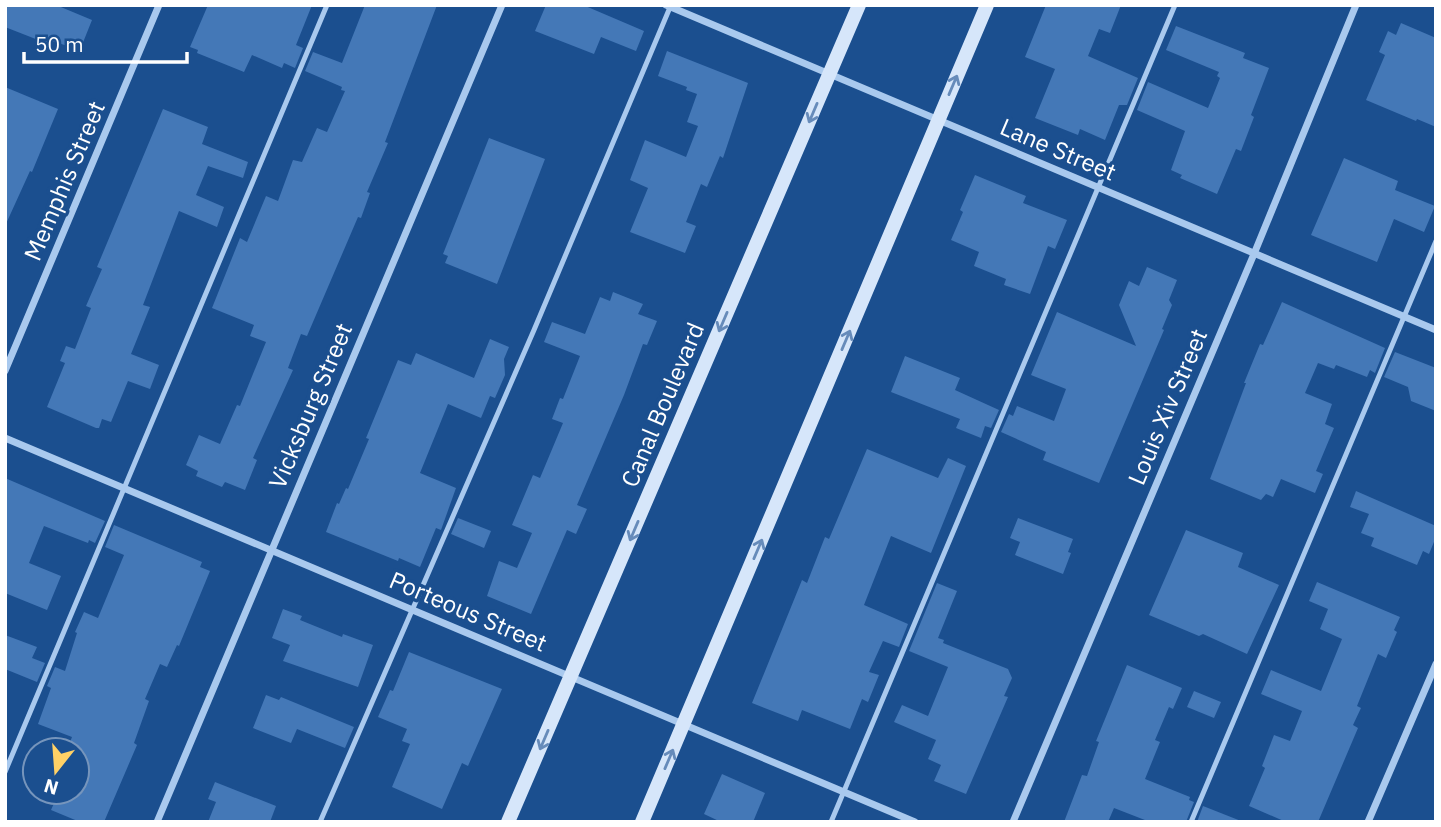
<svg xmlns="http://www.w3.org/2000/svg" width="1441" height="827" font-family="'IBM Plex Sans',sans-serif">
<style>
.building{fill:#4478b7}
.lines{fill:none;stroke-linecap:round;stroke-linejoin:round}
.service{stroke:#a9c9ee;stroke-width:5}
.minor{stroke:#a9c9ee;stroke-width:7}
.secondary{stroke:#d6e6fa;stroke-width:14}
.oneway{stroke:#668bba}
.labels{text-anchor:middle;stroke-width:7;stroke-linejoin:round;paint-order:stroke}
.street-label{font-size:24px;fill:#fff;stroke:#1b4f8f}
</style>
<rect width="100%" height="100%" fill="#1b4f8f"/>
<!-- building -->
<g class="building">
<path d="M5 5H56L92 20 80 50 52 41 51 45 5 27Z"/>
<path d="M208 5H312L296 45 303 48 295 68 284 63 282 68 252 55 244 72 197 53 198 50 190 47Z"/>
<path d="M365 5H437L385 142 388 143 367 192 370 193 361 218 358 217 307 336 301 334 288 368 293 370 253 458 257 460 245 490 225 482 222 487 196 476 198 471 186 465 199 435 220 444 237 405 240 406 266 342 250 336 254 325 212 308 240 238 247 242 266 196 278 201 293 160 302 162 317 128 327 132 345 91 341 90 342 87 305 71 313 52 342 63Z"/>
<path d="M546 5H583L644 31 636 51 601 37 594 54 535 31Z"/>
<path d="M1046 5H1121L1110 33 1099 29 1088 56 1138 78 1127 105H1119L1105 140 1080 129 1078 135 1035 118 1055 69 1025 57Z"/>
<path d="M1401 23 1436 38V127L1417 119 1416 121 1366 100 1385 55 1379 52 1388 31 1396 35Z"/>
<path d="M1176 26 1245 53 1243 58 1269 68 1251 115 1254 117 1241 151 1236 149 1217 194 1180 178 1182 175 1171 170 1185 131 1137 110 1148 82 1208 108 1220 78 1217 76 1219 72 1166 50Z"/>
<path d="M667 51 748 83 723 158 720 156 707 187 701 184 686 222 696 226 685 253 630 232 648 188 630 180 645 140 686 157 698 126 687 122 697 94 686 90 687 87 658 76Z"/>
<path d="M5 87 58 109 32 172 30 171 5 226Z"/>
<path d="M163 109 208 127 202 144 248 162 243 178 208 166 196 195 224 207 217 227 179 211 143 305 150 307 131 354 159 365 150 389 128 381 111 422 102 419 99 428H96L47 407 65 363 60 361 66 346 75 349 91 308 86 306 102 269 97 267Z"/>
<path d="M489 138 545 159 497 284 445 263 448 256 443 254Z"/>
<path d="M1344 158 1398 181 1395 190 1435 206 1424 232 1394 219 1377 262 1311 235Z"/>
<path d="M975 175 1026 196 1023 203 1067 220 1055 249 1048 246 1030 294 1004 285 1006 279 974 266 979 252 951 240 963 212 960 210Z"/>
<path d="M1147 267 1177 280 1169 300 1172 305 1162 329 1164 330 1099 483 1043 460 1046 452 1001 432 1009 414 1013 416 1017 406 1054 421 1066 389 1031 375 1057 312 1136 346 1119 305 1129 281 1139 286Z"/>
<path d="M613 292 643 304 638 314 657 321 647 345 643 344 624 395 577 505 587 509 576 534 567 530 531 614 487 596 499 561 517 568 532 533 512 525 533 475 540 478 563 423 552 419 560 398 563 399 580 356 544 342 552 322 585 334 600 297 610 301Z"/>
<path d="M1282 302 1385 348 1375 373 1370 370 1367 377 1336 365 1334 369 1318 363 1305 393 1332 404 1325 424 1334 428 1316 471 1323 474 1315 493 1281 479 1273 497 1266 494 1261 500 1210 479 1246 383H1244L1260 344 1263 345Z"/>
<path d="M490 339 509 347 504 359 505 375 495 398 490 396 481 418 448 404 420 473 456 488 441 530 436 528 420 567 399 558 398 561 326 532 337 503 339 504 346 488 348 489 369 439 366 438 398 360 411 365 416 353 474 378Z"/>
<path d="M1395 352 1436 368V411L1411 401 1408 387 1384 377Z"/>
<path d="M905 356 960 378 955 390 999 410 991 428 985 426 981 438 956 428 960 419 891 392Z"/>
<path d="M867 449 938 478 948 458 966 466 931 553 891 536 864 605 908 624 899 647 883 641 869 672 879 675 868 702 862 699 850 729 802 710 798 721 752 703 802 580 807 583 825 537 829 539Z"/>
<path d="M5 478 105 521 95 543 89 540 88 543 44 526 29 563 61 576 47 610 5 593Z"/>
<path d="M1356 491 1436 526V537L1429 554 1423 551 1417 565 1371 546 1374 538 1361 533 1369 514 1350 507Z"/>
<path d="M458 518 491 531 484 548 451 534Z"/>
<path d="M1018 518 1073 539 1068 552 1071 553 1063 574 1015 555 1020 542 1010 538Z"/>
<path d="M114 525 202 562 200 567 210 571 179 646 177 645 167 667 160 664 145 699 149 701 134 743 137 745 104 822H80L51 810 59 792H77V750H67L72 737 38 724 51 688 47 686 55 667 65 671 77 633 75 632 84 612 98 618 124 555 105 547Z"/>
<path d="M1186 530 1243 553 1238 567 1279 585 1247 654 1203 634 1199 636 1149 615Z"/>
<path d="M1317 582 1400 617 1394 630 1397 632 1386 658 1378 654 1357 706 1361 708 1353 725 1358 728 1318 822H1286L1249 806 1265 768 1262 766 1274 735 1290 741 1302 711 1261 694 1271 670 1321 691 1342 639 1320 629 1328 609 1309 601Z"/>
<path d="M937 583 957 591 938 638 944 640 943 643 1008 669 1012 678 1004 696 1008 697 966 794 934 781 941 765 928 759 936 740 894 722 902 705 928 716 948 667 909 651Z"/>
<path d="M283 609 302 616 300 620 342 637 343 634 373 645 358 687 283 661 290 645 272 638Z"/>
<path d="M5 635 37 647 32 658 45 663 37 682 5 669Z"/>
<path d="M409 652 502 689 468 766 462 763 442 809 392 787 410 744 402 741 407 729 378 717 390 690 393 691Z"/>
<path d="M1127 665 1182 688 1173 709 1169 707 1155 740 1160 742 1145 779 1190 797 1189 800 1194 802 1186 822H1150L1114 808 1108 822H1064L1082 775 1087 776 1099 742 1096 741Z"/>
<path d="M1194 691 1221 702 1214 718 1187 707Z"/>
<path d="M266 695 279 700 281 697 354 727 345 748 297 729 291 743 253 728Z"/>
<path d="M722 774 765 793 753 822H721L704 814Z"/>
<path d="M215 782 276 806 270 822H208L216 802 208 799Z"/>
<path d="M1203 806 1241 821 1240 822H1197Z"/>
</g>
<g class="lines">
<!-- service -->
<g class="service">
<path d="M5 772 327 5"/>
<path d="M320 822 534 330 671 5"/>
<path d="M831 822 1175 5"/>
<path d="M1191 822 1436 241"/>
</g>
<!-- minor -->
<g class="minor">
<path d="M666 5 1436 330"/>
<path d="M5 371 159 5"/>
<path d="M5 438 915 822"/>
<path d="M157 822 502 5"/>
<path d="M1013 822 1254 254 1356 5"/>
<path d="M1368 822 1436 664"/>
</g>
<!-- secondary -->
<g class="secondary">
<path d="M508 822 859 5"/>
<path d="M642 822 987 5"/>
</g>
</g>
<!-- one-way arrows -->
<defs><path id="oneway-shaft" d="M-6 0H5M1.5-3L5.5 0L1.5 3" fill="none" stroke-width="1.6" stroke-linecap="round" stroke-linejoin="round" transform="scale(1.75)"/></defs>
<g class="oneway">
<use href="#oneway-shaft" transform="translate(953 85) rotate(-67)"/>
<use href="#oneway-shaft" transform="translate(813 113) rotate(113)"/>
<use href="#oneway-shaft" transform="translate(723 322) rotate(113)"/>
<use href="#oneway-shaft" transform="translate(846 340) rotate(-67)"/>
<use href="#oneway-shaft" transform="translate(634 531) rotate(113)"/>
<use href="#oneway-shaft" transform="translate(758 549) rotate(-67)"/>
<use href="#oneway-shaft" transform="translate(544 740) rotate(113)"/>
<use href="#oneway-shaft" transform="translate(669 759) rotate(-67)"/>
</g>
<g class="labels">
<!-- street labels -->
<g class="street-label">
<text transform="translate(1058 150) rotate(23)" y="8">Lane Street</text>
<text transform="translate(65 181) rotate(-67)" y="8">Memphis Street</text>
<text transform="translate(663 405) rotate(-67)" y="8">Canal Boulevard</text>
<text transform="translate(311 406) rotate(-67)" y="8">Vicksburg Street</text>
<text transform="translate(1168 407) rotate(-67)" y="8">Louis Xiv Street</text>
<text transform="translate(468 612) rotate(23)" y="8">Porteous Street</text>
</g>
</g>
<!-- border -->
<rect width="1441" height="827" fill="none" stroke="#ffffff" stroke-width="14"/>
<!-- north arrow -->
<g transform="translate(56 771) rotate(197)"><circle r="33" fill="#1b4f8f" stroke="#7695bc" stroke-width="2"/>
<path d="M0-5L12 26L0 18L-12 26Z" fill="#ffd166"/>
<text y="-10" font-size="19" font-weight="bold" text-anchor="middle" fill="#ffffff">N</text>
</g>
<!-- scale -->
<path d="M24 52v10h163v-10" fill="none" stroke="#ffffff" stroke-width="3.5"/>
<text x="35" y="52" font-size="21" fill="#ffffff" stroke="#1b4f8f" stroke-width="5" paint-order="stroke">50 m</text>
</svg>
